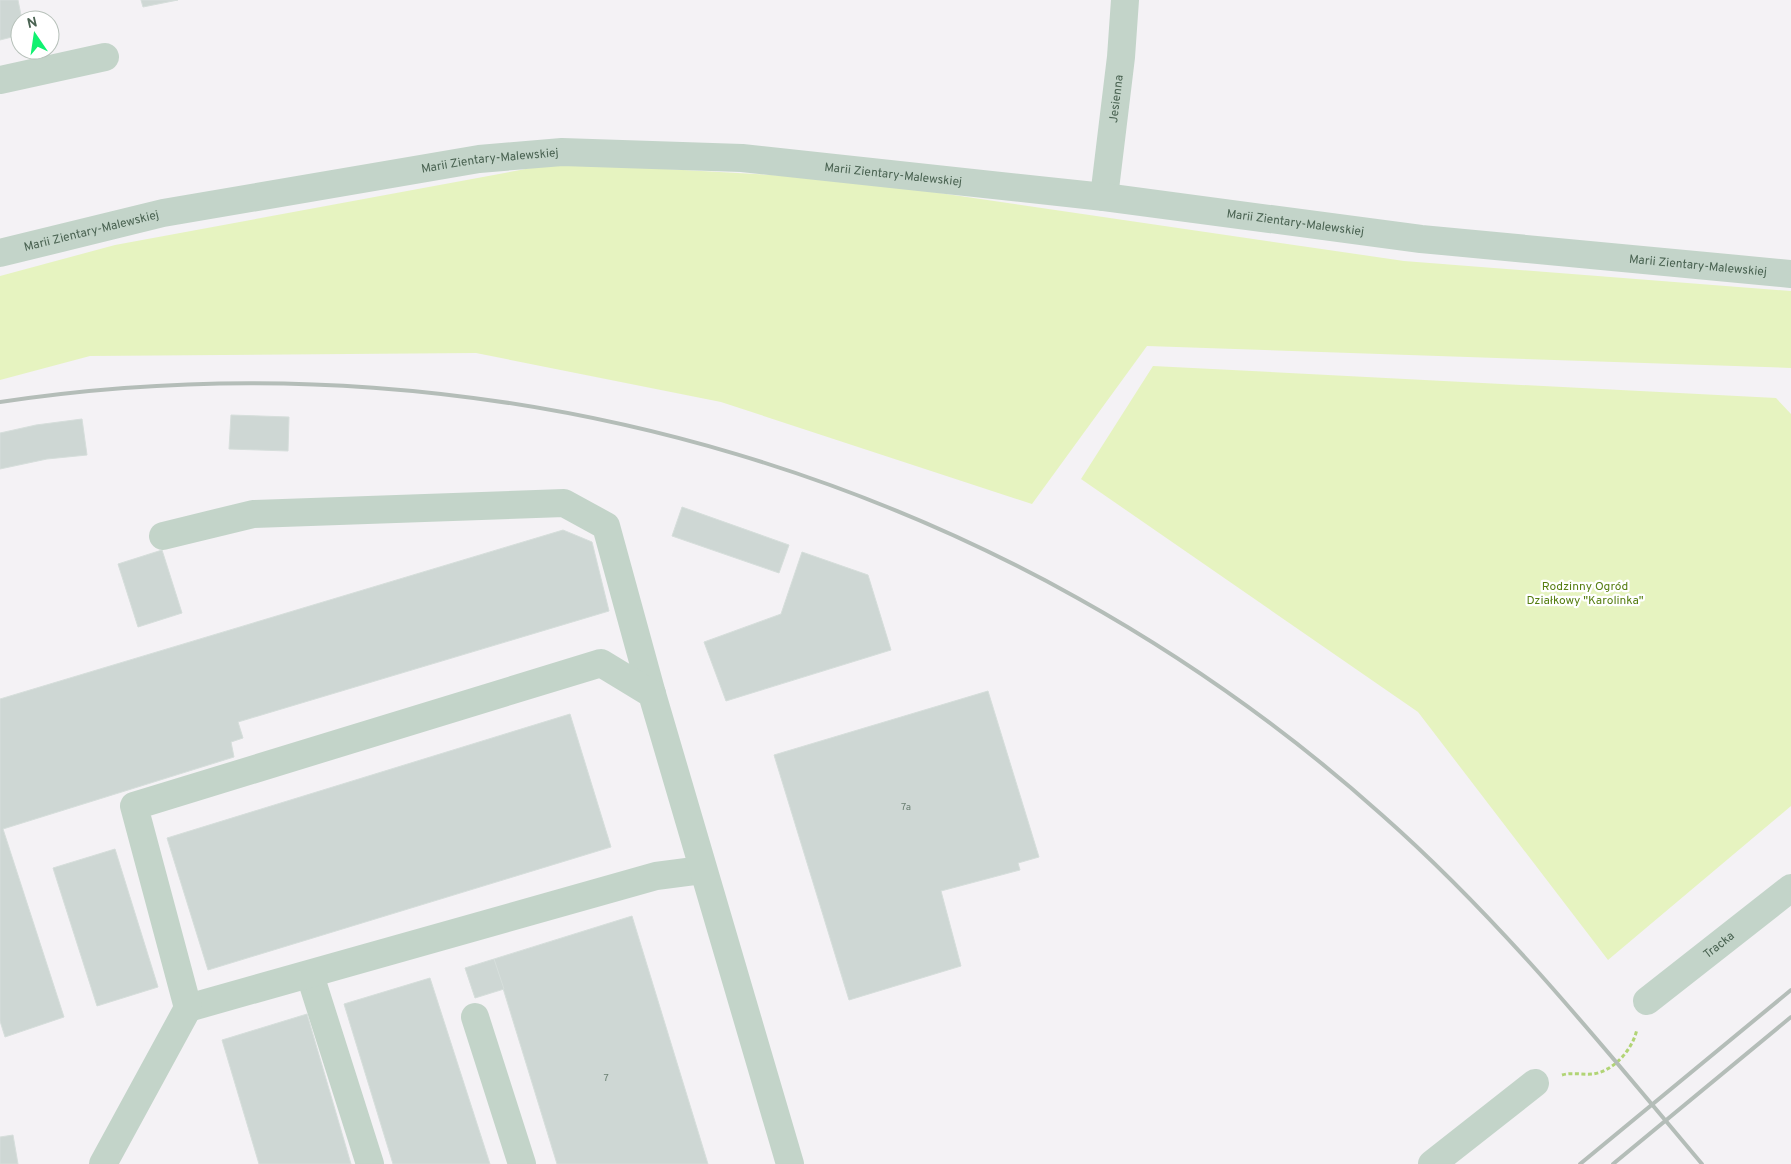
<svg xmlns="http://www.w3.org/2000/svg" width="1791" height="1164" font-family="Overpass,sans-serif">
<style>
.green{fill:#e6f3c0}
.building{fill:#ced7d4;stroke:#d6dedb}
.lines{fill:none;stroke-linecap:round;stroke-linejoin:round}
.path{stroke:#b1d475;stroke-width:3;stroke-dasharray:4 2.5;stroke-linecap:butt}
.minor{stroke:#c3d4c9;stroke-width:28}
.rail{stroke:#b4bdb8;stroke-width:4}
.labels{text-anchor:middle;stroke-width:4.5;stroke-linejoin:round;paint-order:stroke}
.number-label{font-size:10px;fill:#6a7f72}
.street-label{font-size:12px;fill:#496251;stroke:#fff}
.park-label{font-size:12px;fill:#567e12;stroke:#fff}
</style>
<rect width="100%" height="100%" fill="#f4f2f5"/>
<!-- green -->
<g class="green">
<path d="M558 163 844 179 1404 261 1791 291V368L1147 346 1032 504 721 402 476 353 90 356 0 380V276L115 245Z"/>
<path d="M1153 366 1776 398 1791 414V806L1608 960 1418 712 1081 479Z"/>
</g>
<!-- building -->
<g class="building">
<path d="M0 0H18L22 20H20V35L0 40Z"/>
<path d="M141 0H178L143 7Z"/>
<path d="M231 415 289 417 288 451 229 449Z"/>
<path d="M82 419 87 455 47 459 0 469V433L36 425Z"/>
<path d="M682 507 789 545 779 573 672 536Z"/>
<path d="M563 530 592 542 609 611 238 722 243 738 231 742 234 757 3 829 64 1017 5 1037 0 1021V699Z"/>
<path d="M162 550 182 613 138 627 118 564Z"/>
<path d="M802 552 868 575 891 650 726 701 704 642 781 614Z"/>
<path d="M988 691 1039 857 1018 863 1020 870 941 891 961 966 849 1000 774 755Z"/>
<path d="M570 714 611 847 208 970 167 838Z"/>
<path d="M115 849 158 987 97 1006 53 868Z"/>
<path d="M632 916 708 1164H557L494 959Z"/>
<path d="M494 959 504 989 475 998 465 968Z"/>
<path d="M430 978 490 1164H393L344 1004Z"/>
<path d="M307 1014 351 1164H259L222 1040Z"/>
<path d="M13 1135 18 1164H0V1137Z"/>
</g>
<g class="lines">
<!-- path -->
<path class="path" d="M1562 1075C1572 1072 1583 1075 1593 1074 1614 1071 1633 1049 1637 1029"/>
<!-- minor -->
<g class="minor">
<path d="M0 80 105 57"/>
<path id="s1" d="M1104 197 1121 57 1125 0"/>
<path id="s2" d="M0 253 163 213 479 159 562 152 742 158 1104 197 1421 239 1791 274"/>
<path d="M163 536 253 514 564 503 606 526 652 694"/>
<path d="M310 975 370 1164"/>
<path id="s3" d="M1647 1001 1791 888"/>
<path d="M188 1008 656 876 702 870"/>
<path d="M475 1017 522 1164"/>
<path d="M103 1164 188 1008 134 806 601 663 652 694 790 1164"/>
<path d="M1432 1164 1535 1083"/>
</g>
<!-- rail -->
<g class="rail">
<path d="M0 402C498 327 1007 479 1382 815 1501 920 1600 1043 1702 1164"/>
<path d="M1580 1164 1791 990"/>
<path d="M1613 1164 1791 1017"/>
</g>
</g>
<g class="labels">
<!-- number labels -->
<g class="number-label">
<text x="906" y="810">7a</text>
<text x="606" y="1081">7</text>
</g>
<!-- street labels -->
<g class="street-label">
<text dy="4" stroke="none"><textPath href="#s1" startOffset="99">Jesienna</textPath></text>
<text dy="4" stroke="none"><textPath href="#s2" startOffset="499">Marii Zientary-Malewskiej</textPath></text>
<text dy="4" stroke="none"><textPath href="#s2" startOffset="904">Marii Zientary-Malewskiej</textPath></text>
<text dy="4" stroke="none"><textPath href="#s2" startOffset="1309">Marii Zientary-Malewskiej</textPath></text>
<text dy="4" stroke="none"><textPath href="#s2" startOffset="94">Marii Zientary-Malewskiej</textPath></text>
<text dy="4" stroke="none"><textPath href="#s2" startOffset="1714">Marii Zientary-Malewskiej</textPath></text>
<text dy="4" stroke="none"><textPath href="#s3" startOffset="91">Tracka</textPath></text>
</g>
<!-- park labels -->
<g class="park-label">
<text x="1585" y="590">Rodzinny Ogród<tspan x="1585" dy="14">Działkowy "Karolinka"</tspan></text>
</g>
</g>
<!-- north arrow -->
<g transform="translate(35 35) rotate(347)"><circle r="24" fill="#ffffff" stroke="#b6c0b9"/>
<path d="M0-4L9 19L0 12L-9 19Z" fill="#10f170"/>
<text y="-8" font-size="14" font-weight="bold" text-anchor="middle" fill="#496251">N</text>
</g>
</svg>
